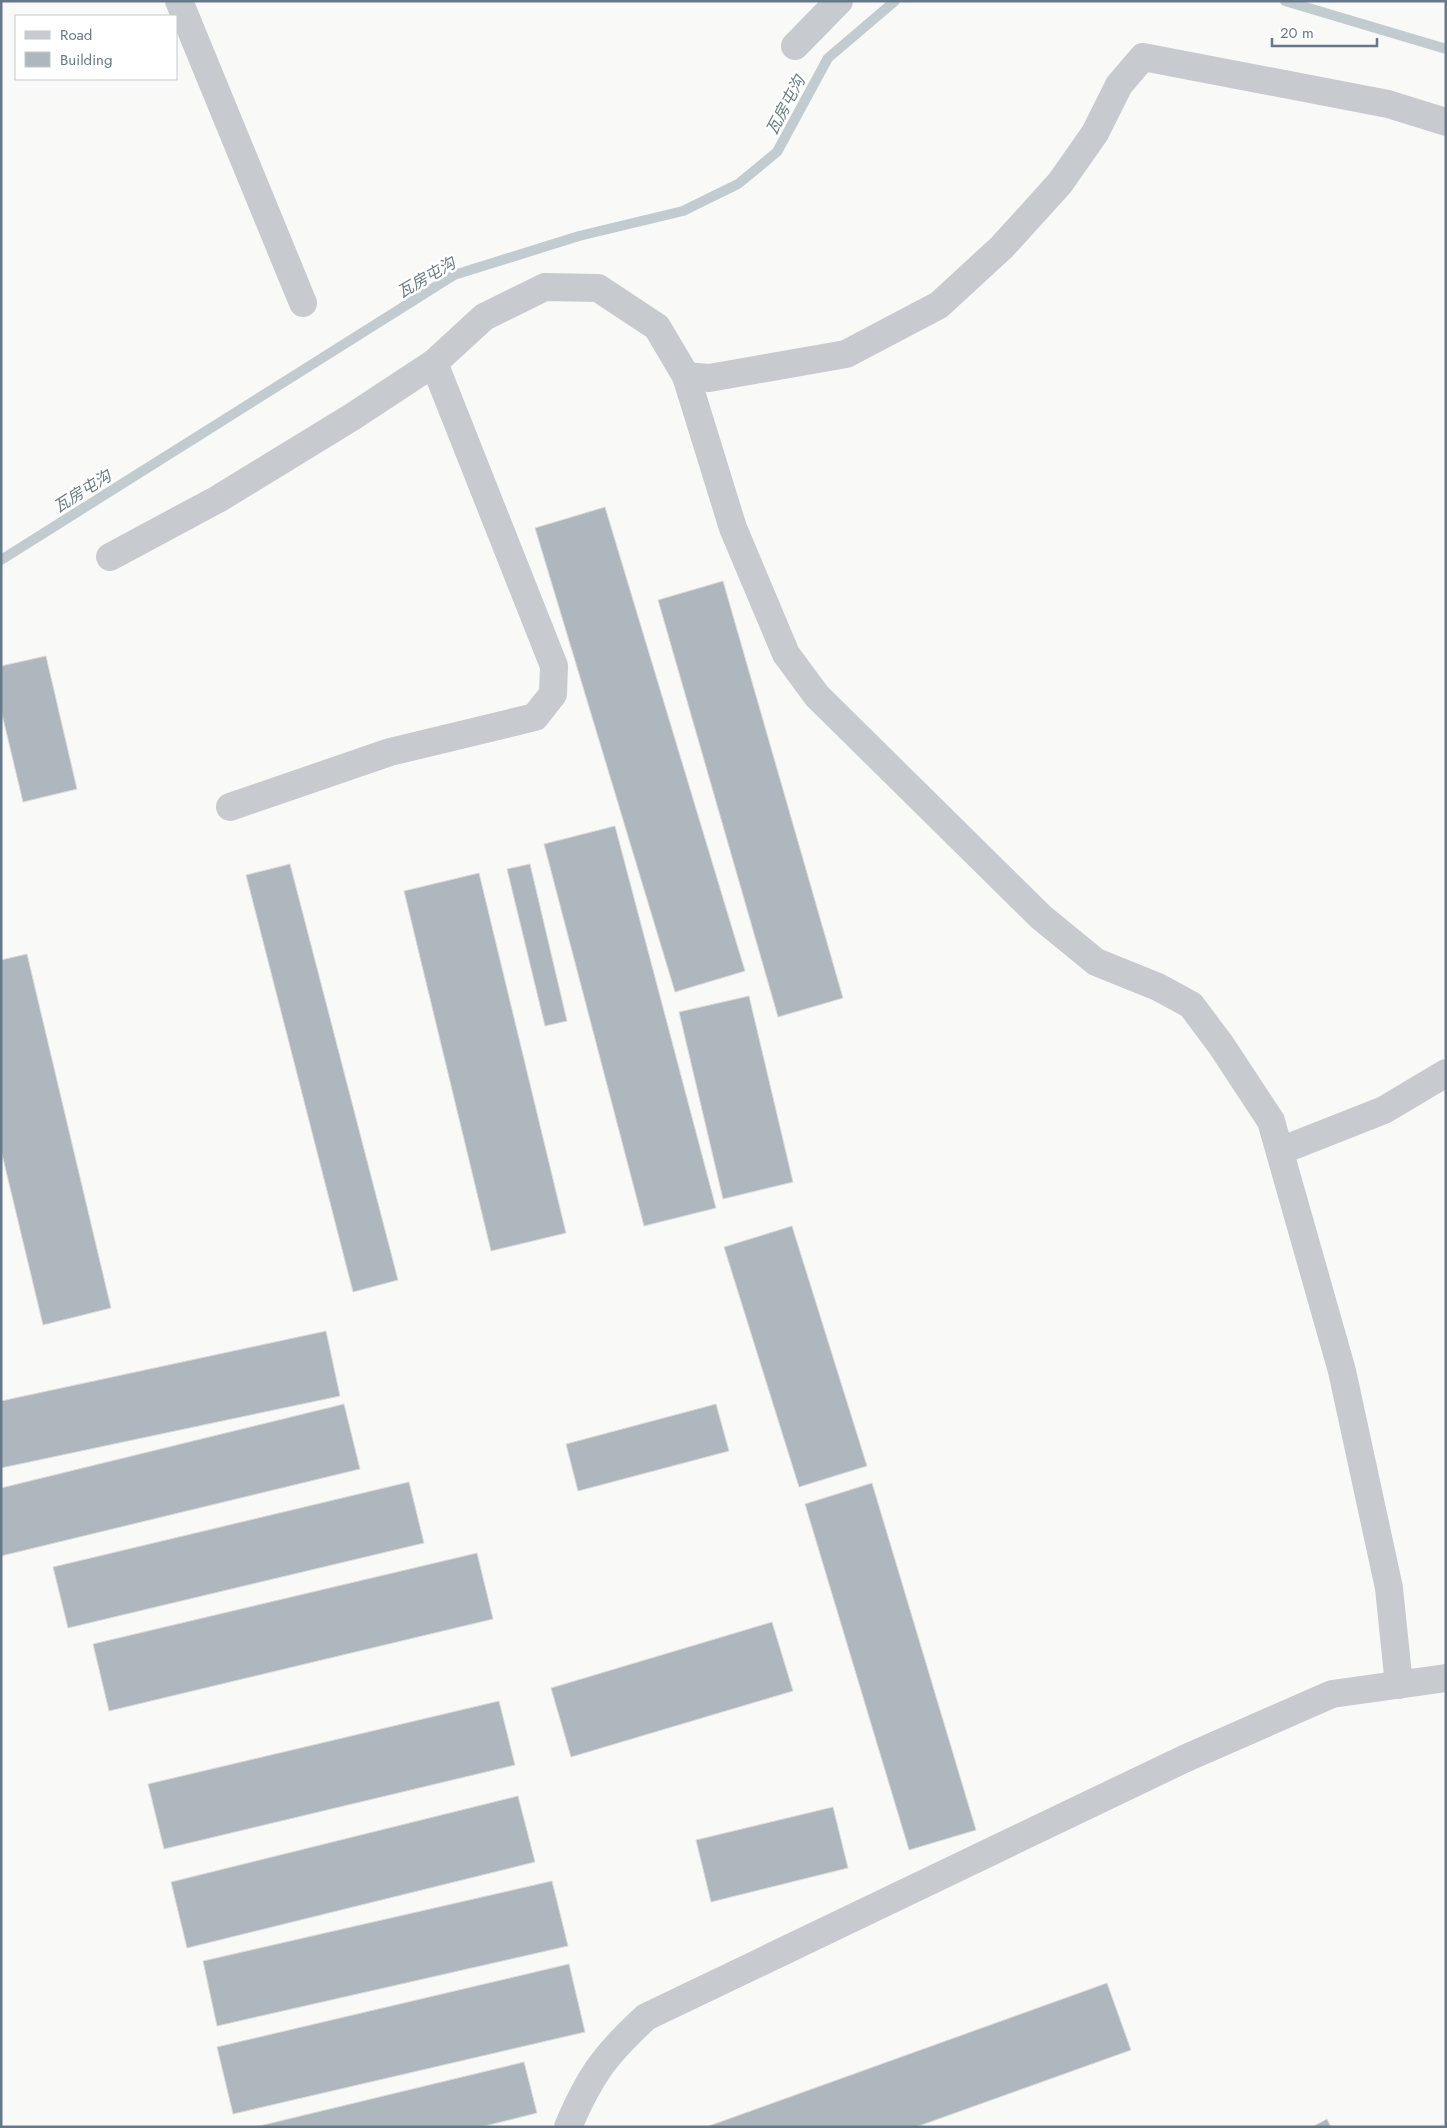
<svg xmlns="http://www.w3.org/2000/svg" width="1447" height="2128" font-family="Jost,'Noto Sans SC',sans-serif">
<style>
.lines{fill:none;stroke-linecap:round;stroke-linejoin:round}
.stream{stroke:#c1cbd0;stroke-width:10}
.building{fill:#afb7be;stroke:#dbdbd9}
.minor{stroke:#c7cbcf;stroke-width:28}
.labels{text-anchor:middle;stroke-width:5;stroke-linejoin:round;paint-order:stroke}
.water-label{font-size:16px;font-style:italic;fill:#637a84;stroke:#fff}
</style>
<rect width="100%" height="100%" fill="#f9f9f7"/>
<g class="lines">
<!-- stream -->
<g class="stream">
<path d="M1285 1 1446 49"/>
<path d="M1 560 454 275 579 236 683 211 738 184 777 152 828 58 895 1"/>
</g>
</g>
<!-- building -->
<g class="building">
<path d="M605 507 745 971 675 992 535 528Z"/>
<path d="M723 581 843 998 778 1017 658 600Z"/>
<path d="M46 656 77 789 23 802 1 710V666Z"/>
<path d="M615 826 716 1208 644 1226 544 844Z"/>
<path d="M290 864 398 1280 353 1292 246 875Z"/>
<path d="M530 864 567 1021 545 1026 507 869Z"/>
<path d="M479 873 566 1233 491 1251 404 891Z"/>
<path d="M27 954 111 1308 43 1325 1 1150V960Z"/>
<path d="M749 996 793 1182 723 1199 679 1012Z"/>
<path d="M792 1226 867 1466 799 1487 724 1247Z"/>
<path d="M326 1331 340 1396 1 1468V1401Z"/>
<path d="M344 1404 360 1469 1 1556V1488Z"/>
<path d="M716 1404 729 1451 578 1491 566 1444Z"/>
<path d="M409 1482 424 1543 68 1628 53 1567Z"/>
<path d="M872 1483 976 1830 909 1850 805 1504Z"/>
<path d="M477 1553 493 1619 109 1711 93 1644Z"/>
<path d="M772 1622 793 1691 571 1757 551 1688Z"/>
<path d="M499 1701 515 1765 164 1849 148 1784Z"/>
<path d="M518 1796 535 1862 187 1948 171 1882Z"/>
<path d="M833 1807 848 1868 711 1902 696 1840Z"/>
<path d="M552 1881 568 1946 217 2026 203 1961Z"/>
<path d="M569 1964 585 2032 233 2114 217 2047Z"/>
<path d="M1107 1983 1131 2050 916 2127H706Z"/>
<path d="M524 2062 537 2113 481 2127H255Z"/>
<path d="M1327 2119 1331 2127H1312Z"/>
</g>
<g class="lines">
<!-- minor -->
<g class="minor">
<path d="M179 1 303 303"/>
<path d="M795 46 839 1"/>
<path d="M686 376 709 378 846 354 939 305 1002 247 1060 183 1095 133 1119 85 1143 57 1388 104 1446 122"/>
<path d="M110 557 218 499 352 417 434 363 484 317 545 287 598 288 657 327 686 376 733 528 786 654 817 696 1041 917 1096 962 1158 987 1191 1005 1221 1045 1271 1121 1342 1371 1389 1588 1399 1685"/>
<path d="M230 807 390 752 535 717 553 694 554 666 434 363"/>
<path d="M1280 1151 1384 1110 1446 1073"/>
<path d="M568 2127C590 2075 605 2055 646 2017L1184 1759 1332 1694 1446 1678"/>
</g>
</g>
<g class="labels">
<!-- water labels -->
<g class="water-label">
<text transform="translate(785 105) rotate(-62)" y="6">瓦房屯沟</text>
<text transform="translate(426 277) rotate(-30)" y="6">瓦房屯沟</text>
<text transform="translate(82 491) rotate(-32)" y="6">瓦房屯沟</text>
</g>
</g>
<!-- border -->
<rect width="1447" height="2128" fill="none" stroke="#66788a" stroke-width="5"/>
<!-- legend -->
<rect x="15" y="15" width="162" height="65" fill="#ffffff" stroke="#c2c9d0"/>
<rect x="25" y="31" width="25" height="8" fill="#c7cbcf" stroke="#c2c9d0"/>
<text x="60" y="40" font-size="15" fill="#66788a">Road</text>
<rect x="25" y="52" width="25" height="15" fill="#afb7be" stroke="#c2c9d0"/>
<text x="60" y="65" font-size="15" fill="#66788a">Building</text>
<!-- scale -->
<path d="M1272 38v8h105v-8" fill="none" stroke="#66788a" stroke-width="2.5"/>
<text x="1280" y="38" font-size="15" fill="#66788a" stroke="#ffffff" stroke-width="4" paint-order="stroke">20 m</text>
</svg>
